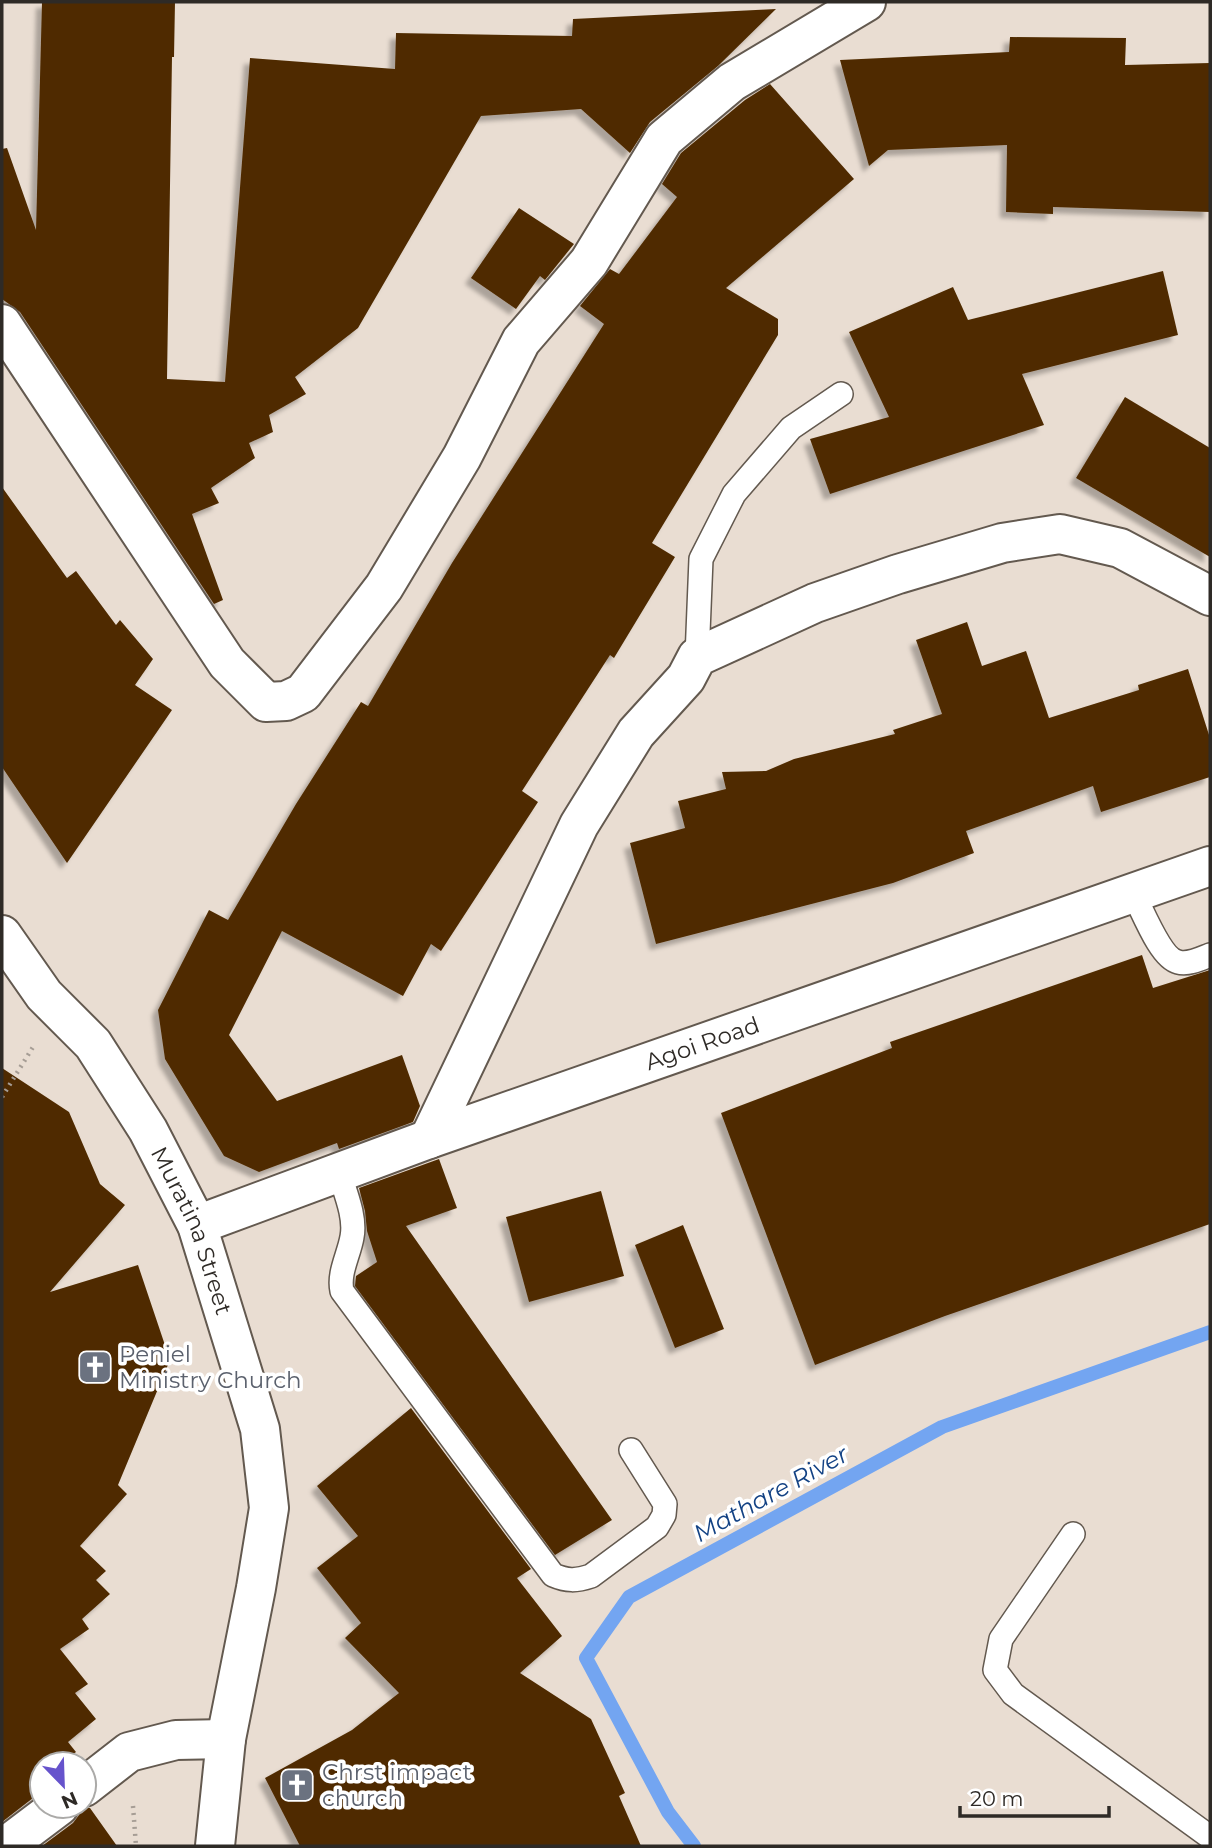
<svg xmlns="http://www.w3.org/2000/svg" width="1212" height="1848" font-family="Montserrat,sans-serif">
<style>
.lines{fill:none;stroke-linecap:round;stroke-linejoin:round}
.stream{stroke:#73a5f1;stroke-width:14}
.building{fill:#502c01;filter:url(#shadow)}
.service-casing{stroke:#63594f;stroke-width:26}
.minor-casing{stroke:#63594f;stroke-width:42}
.path{stroke:#a69d95;stroke-width:4.5;stroke-dasharray:2 5;stroke-linecap:butt}
.service{stroke:#fff;stroke-width:23}
.minor{stroke:#fff;stroke-width:38}
.labels{text-anchor:middle;stroke-width:7;stroke-linejoin:round;paint-order:stroke}
.street-label{font-size:23px;fill:#2e2a26;stroke:#fff}
.worship-label{font-size:23px;fill:#5b616d;stroke:#fff;text-anchor:start}
.water-label{font-size:24px;font-style:italic;fill:#134284;stroke:#fff}
</style>
<defs>
<filter id="shadow"><feDropShadow dx="-6" dy="6" stdDeviation="2" flood-color="#0004"/></filter>
</defs>
<rect width="100%" height="100%" fill="#e9ddd2"/>
<g class="lines">
<!-- stream -->
<path class="stream" d="M694 1846 668 1812 586 1658 629 1597 942 1427 1210 1332"/>
</g>
<!-- building -->
<g class="building">
<path d="M42 2H175L174 57H172L167 379 225 382 250 58 395 69 396 33 572 36 573 19 776 9 718 66 650 122 630 153 581 109 481 116 358 328 295 377 306 394 269 415 273 432 249 443 255 458 211 488 219 503 192 514 223 600 214 604 20 312 2 299V149L7 148 36 230Z"/>
<path d="M1010 37 1126 38 1125 65 1210 63V212L1053 207V214L1006 212 1007 145 888 150 869 166 840 60 1009 52Z"/>
<path d="M770 84 854 179 726 288 778 319V335L652 543 675 557 614 658 610 655 522 791 538 802 441 951 431 944 403 996 282 931 229 1035 277 1101 402 1055 420 1106 413 1122 339 1149 337 1143 259 1172 224 1156 165 1059 158 1010 209 910 228 920 296 804 361 702 368 706 452 563 604 324 580 306 610 269 619 274 677 197 662 184 681 153 745 100Z"/>
<path d="M519 208 574 244 545 280 540 276 516 309 471 278Z"/>
<path d="M1163 271 1178 335 1022 374 1044 425 830 494 810 439 889 417 849 332 953 287 968 320Z"/>
<path d="M1125 397 1210 448V557L1076 478Z"/>
<path d="M2 487 67 578 76 571 116 625 120 620 153 659 135 685 172 710 67 863 2 767Z"/>
<path d="M967 622 982 666 1026 651 1049 718 1139 690 1138 685 1188 669 1210 738V777L1101 812 1093 786 966 831 974 853 893 883 656 944 630 843 685 828 678 801 726 789 722 772 766 771 794 759 895 734 893 730 942 714 916 640Z"/>
<path d="M1142 955 1153 988 1210 970V1224L945 1316 815 1365 721 1113 892 1048 890 1042Z"/>
<path d="M2 1068 69 1112 100 1184 125 1205 50 1292 138 1265 170 1360 118 1485 127 1494 80 1546 106 1571 96 1580 110 1594 82 1619 89 1629 60 1649 88 1684 75 1693 96 1719 68 1742 76 1752 60 1764H42V1791L2 1822Z"/>
<path d="M439 1159 457 1208 406 1226 612 1520 555 1555 355 1286 356 1276 377 1262 367 1231 365 1211 359 1188Z"/>
<path d="M601 1191 624 1276 529 1302 506 1217Z"/>
<path d="M683 1225 724 1329 675 1348 635 1245Z"/>
<path d="M411 1408 531 1569 517 1578 562 1636 520 1673 591 1719 625 1793 619 1796 641 1846H300L265 1778 352 1730 399 1693 345 1638 361 1623 317 1568 358 1536 317 1486Z"/>
<path d="M80 1808H90L117 1846H42L73 1823 79 1815Z"/>
</g>
<g class="lines">
<!-- service casing -->
<g class="service-casing">
<g id="service">
<path d="M697 657 701 559 734 494 791 428 841 394"/>
<path d="M1133 893C1142 909 1160 958 1178 962 1188 965 1200 959 1210 955"/>
<path d="M339 1172C345 1192 356 1217 352 1237 349 1255 338 1273 342 1291L553 1575C567 1581 576 1581 591 1576L657 1527 664 1515 665 1504 631 1450"/>
<path d="M1073 1534 1001 1639 995 1670 1013 1694 1210 1837"/>
</g>
</g>
<!-- minor casing -->
<g class="minor-casing">
<g id="minor">
<path d="M2 324 227 663 266 702 286 701 303 693 384 587 462 457 521 341 589 262 664 139 732 82 866 2"/>
<path id="s1" d="M2 935 44 995 93 1044 148 1130 197 1225 260 1429 269 1508 256 1588 226 1739 215 1846"/>
<path d="M429 1139 579 825 636 733 686 678 697 657 815 603 898 574 1002 543 1060 534 1120 548 1210 596"/>
<path id="s2" d="M197 1225 429 1139 1210 866"/>
<path d="M84 1787 129 1752 176 1740 226 1739"/>
<path d="M6 1846 59 1806"/>
</g>
</g>
<!-- path -->
<g class="path">
<path d="M2 1097 33 1047"/>
<path d="M133 1806 136 1846"/>
</g>
<!-- service -->
<use href="#service" class="service"/>
<!-- minor -->
<use href="#minor" class="minor"/>
</g>
<!-- icons -->
<defs>
<g id="church-square" transform="scale(1.75)"><rect x="-9" y="-9" width="18" height="18" rx="4" fill="#6b7280" stroke="#fff"/><path d="M-1.2-6h2.4v3.5h3.3v2.4h-3.3V6h-2.4V-.1h-3.3v-2.4h3.3Z" fill="#fff"/></g>
</defs>
<g fill-rule="evenodd">
<use href="#church-square" x="95" y="1367"/>
<use href="#church-square" x="297" y="1785"/>
</g>
<g class="labels">
<!-- street labels -->
<g class="street-label">
<text dy="8" stroke="none"><textPath href="#s2" startOffset="537">Agoi Road</textPath></text>
<text dy="8" stroke="none"><textPath href="#s1" startOffset="355">Muratina Street</textPath></text>
</g>
<!-- worship labels -->
<g class="worship-label">
<text x="119" y="1362">Peniel<tspan x="119" dy="26">Ministry Church</tspan></text>
<text x="322" y="1780">Chrst impact<tspan x="322" dy="26">church</tspan></text>
</g>
<!-- water labels -->
<g class="water-label">
<text transform="translate(771 1494) rotate(-29)" y="8">Mathare River</text>
</g>
</g>
<!-- border -->
<rect width="1212" height="1848" fill="none" stroke="#2e2a26" stroke-width="7"/>
<!-- north arrow -->
<g transform="translate(63 1785) rotate(157)"><circle r="33" fill="#ffffff" stroke="#abaaa8" stroke-width="2"/>
<path d="M0-5L12 26L0 18L-12 26Z" fill="#6653cc"/>
<text y="-10" font-size="19" font-weight="bold" text-anchor="middle" fill="#2e2a26">N</text>
</g>
<!-- scale -->
<path d="M960 1806v10h149v-10" fill="none" stroke="#2e2a26" stroke-width="3.5"/>
<text x="970" y="1806" font-size="21" fill="#2e2a26" stroke="#ffffff" stroke-width="5" paint-order="stroke">20 m</text>
</svg>
